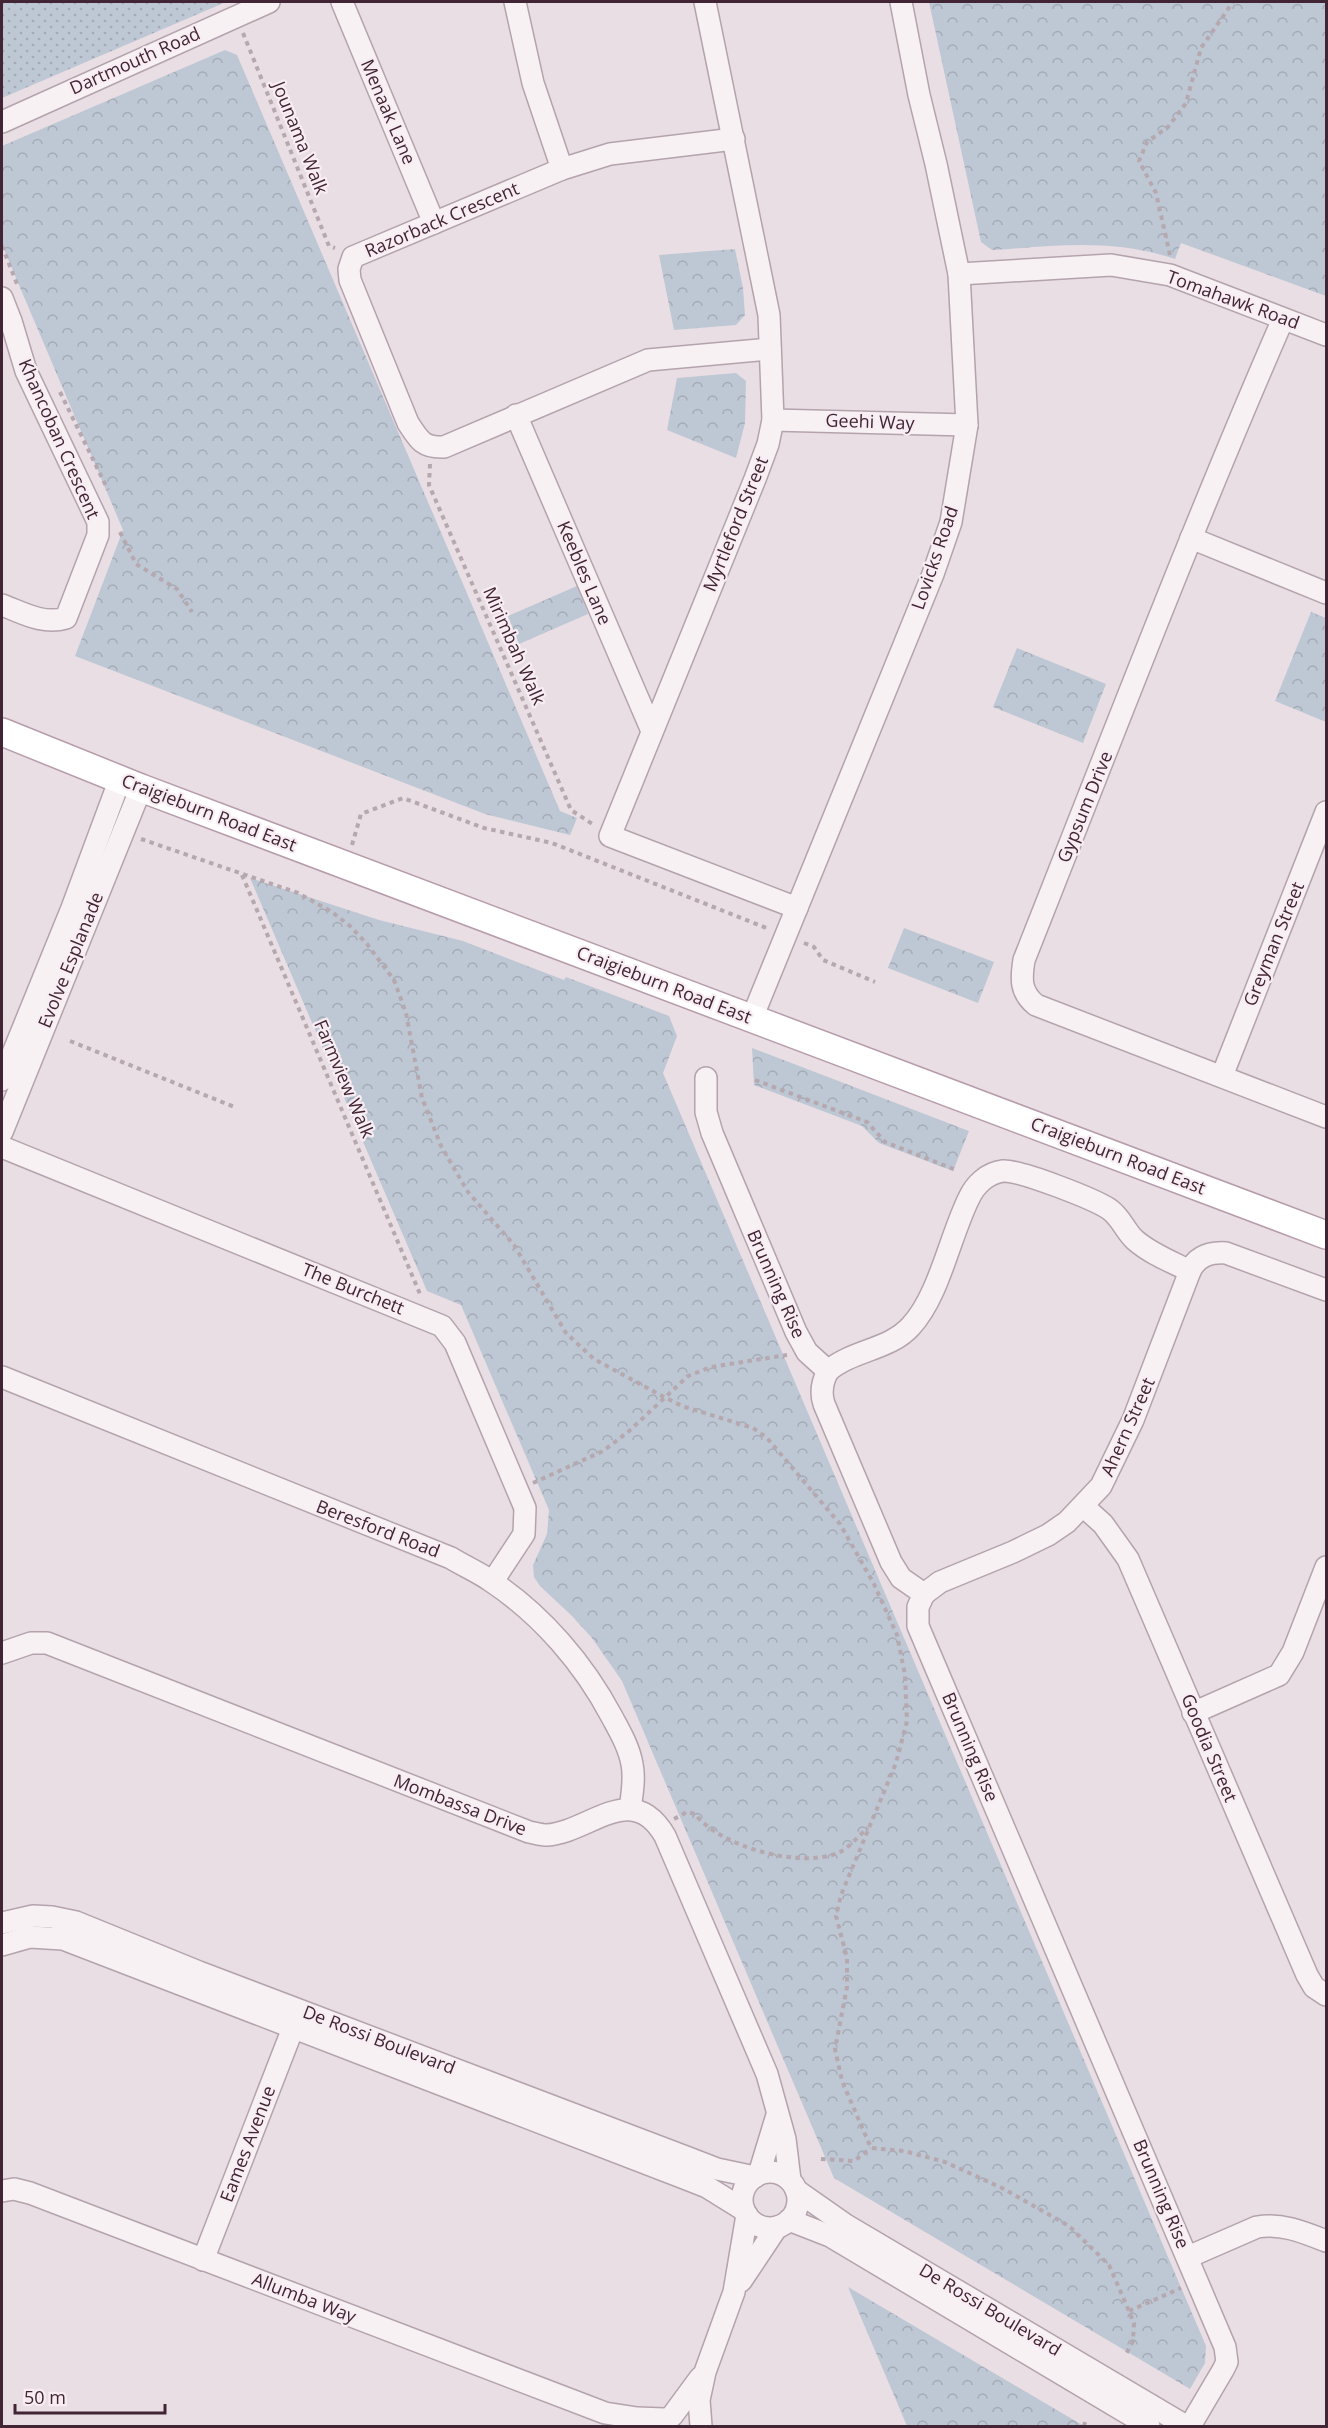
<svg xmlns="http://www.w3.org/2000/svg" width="1328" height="2428" font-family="'Open Sans',sans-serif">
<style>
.grass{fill:url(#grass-dots)}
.park{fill:url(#park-crowns)}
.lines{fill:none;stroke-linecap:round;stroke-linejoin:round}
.minor-casing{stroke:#b4a3ac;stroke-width:24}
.major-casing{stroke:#b69caa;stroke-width:30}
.path{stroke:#b6a8af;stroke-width:4;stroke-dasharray:4.5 4.5;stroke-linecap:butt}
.minor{stroke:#f7f1f4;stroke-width:21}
.major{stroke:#fff;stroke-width:27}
.labels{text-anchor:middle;stroke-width:4.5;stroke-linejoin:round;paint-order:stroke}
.street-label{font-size:18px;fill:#422534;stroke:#f7edf3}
</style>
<defs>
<pattern id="grass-dots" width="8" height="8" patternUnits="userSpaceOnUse" patternTransform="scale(1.5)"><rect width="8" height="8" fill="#bec7d4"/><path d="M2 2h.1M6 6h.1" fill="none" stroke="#a4abb7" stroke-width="1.8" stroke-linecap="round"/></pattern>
<pattern id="park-crowns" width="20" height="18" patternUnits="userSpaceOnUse" patternTransform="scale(1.5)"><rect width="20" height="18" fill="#bec7d4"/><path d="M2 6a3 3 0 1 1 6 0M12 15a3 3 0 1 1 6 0" fill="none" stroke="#a4abb7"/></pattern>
</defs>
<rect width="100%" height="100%" fill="#e9dee4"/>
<!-- grass -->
<path class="grass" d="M2 2H226L2 98Z"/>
<!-- park -->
<g class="park">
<path d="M929 2H1326V296L1181 243 1175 259C1110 238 1058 246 992 250L981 242Z"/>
<path d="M225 50 237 55 560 811 577 818 570 835 485 814 75 656 123 530 2 245V146Z"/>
<path d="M735 249 743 288 745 315 736 325 674 330 659 255Z"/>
<path d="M736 373 746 381 745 423 736 458 667 430 677 378Z"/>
<path d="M577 586 588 614 519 644 508 616Z"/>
<path d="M1311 612 1326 618V722L1275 701Z"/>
<path d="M1017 648 1106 684 1083 743 993 707Z"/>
<path d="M250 878 379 920 463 941 564 980 566 977 669 1016 677 1036 663 1073 1206 2346 1205 2363 1190 2389 834 2178 622 1681 592 1638 572 1616 540 1586 534 1577 533 1565 547 1534 549 1510 461 1305 427 1291Z"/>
<path d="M904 928 994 962 978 1003 888 968Z"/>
<path d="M752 1048 969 1131 953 1171 879 1143 862 1126 754 1085Z"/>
<path d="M848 2287 1084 2426H907Z"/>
</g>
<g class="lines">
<!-- minor casing -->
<g class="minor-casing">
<g id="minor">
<path d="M342 2 434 223"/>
<path d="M515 2 533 83 562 169"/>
<path d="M705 2 769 315 773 420 768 444 755 479 610 836 797 908"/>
<path d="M2 122 269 2"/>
<path d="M734 139 610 154 562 169 353 257 349 269 350 280 408 423C419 440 423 448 444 447L648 360 770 349"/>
<path d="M959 274 1111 265 1170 275 1326 335"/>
<path d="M2 298 11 321 26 371 98 522V535L66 618C43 625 23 613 2 605"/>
<path d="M1283 319C1191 530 1109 746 1024 960 1021 979 1020 992 1036 1005L1326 1117"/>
<path d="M516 415 652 731"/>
<path d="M773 420 967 425"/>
<path d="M1191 538 1326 593"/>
<path d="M752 1018 933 574 951 522 967 425 959 274 936 164 919 95 901 2"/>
<path d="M1222 1076 1326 812"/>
<path d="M706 1078V1112L712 1133 796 1332 807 1352 828 1371C822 1382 820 1392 824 1404L891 1562 901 1578 924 1594 918 1607V1626L1225 2347 1227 2362 1223 2370 1190 2426"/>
<path d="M2 1080 72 908 120 779"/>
<path d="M2 1132 141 788"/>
<path d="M2 1147 442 1326 455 1343 525 1508 524 1534 493 1581"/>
<path d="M828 1371C852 1350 890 1350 911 1326 939 1296 950 1236 969 1198 975 1185 987 1173 1003 1171 1020 1170 1094 1199 1109 1209 1121 1217 1125 1231 1135 1240 1151 1254 1172 1262 1190 1271 1197 1256 1210 1252 1226 1253L1326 1290"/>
<path d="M2 1377 451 1558C464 1566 478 1572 491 1581 542 1615 584 1664 612 1717 620 1732 629 1747 632 1764 635 1779 632 1794 630 1809"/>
<path d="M1083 1506 1103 1524 1128 1559 1307 1975 1314 1987 1326 1995"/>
<path d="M924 1594 940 1582 1013 1552 1048 1535 1067 1522 1101 1486 1133 1420 1190 1271"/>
<path d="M2 1653 31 1643H47L529 1832C535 1833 541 1835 547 1835 590 1832 632 1779 665 1836L767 2074 785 2139 790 2180"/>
<path d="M1193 1713 1279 1675 1293 1652 1326 1567"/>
<path d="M2 1923 33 1916 52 1917 76 1922 199 1972 686 2157 717 2169 755 2177"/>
<path d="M2 1945 30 1937 63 1939 684 2178 707 2187 744 2210"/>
<circle cx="770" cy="2200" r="28"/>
<path d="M759 2174 777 2115"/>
<path d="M796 2190 846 2225 1186 2426"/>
<path d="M2 2191 14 2189 30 2193 605 2413 637 2418 664 2419"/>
<path d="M789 2220 830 2236 1149 2426"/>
<path d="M1188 2257 1257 2227C1282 2223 1303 2232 1326 2241"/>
<path d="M203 2260 293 2028"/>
<path d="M741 2281 777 2227"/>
<path d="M672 2416 700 2378"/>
<path d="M701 2426 699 2400 705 2372 734 2292 747 2215"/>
</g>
</g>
<!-- major casing -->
<g class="major-casing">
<path id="major" d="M2 732 141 788 1326 1235"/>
</g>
<!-- path -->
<g class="path">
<path d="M243 33 329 246 335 248"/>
<path d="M2 246 17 284"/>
<path d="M1170 255 1156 193 1139 161 1147 142 1168 127 1186 103 1201 48 1233 2"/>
<path d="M60 392 108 490"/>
<path d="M430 464 429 485 571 810 594 825"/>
<path d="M120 532 136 564 177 589 192 612"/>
<path d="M141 839 298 893 332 912 350 926 367 944 394 980 406 1013 422 1098 441 1146 468 1192 514 1245 566 1333 594 1359 664 1397 682 1406 753 1428 767 1438 840 1524 874 1584 897 1635 905 1675 907 1721 896 1763 841 1895 836 1916 847 1958V1987L835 2049 842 2081 871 2148 904 2151 945 2162 1002 2188 1069 2226 1109 2265 1129 2311 1134 2323 1133 2341 1125 2356"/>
<path d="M352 845 361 814 403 798 484 828 552 843 769 929"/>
<path d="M242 875 420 1294"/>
<path d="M804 943 814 947 823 960 875 982"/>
<path d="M70 1041 237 1108"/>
<path d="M755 1080 867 1122 885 1142 956 1170"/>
<path d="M533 1483 603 1451 628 1432 688 1376 711 1367 787 1355"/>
<path d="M674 1819 687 1812 695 1814C719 1846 801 1870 840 1852 850 1847 859 1835 868 1828"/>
<path d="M821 2159 854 2161 871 2148"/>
<path d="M1129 2311 1181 2288"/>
<path d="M1084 2426 1085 2422"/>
</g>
<!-- minor -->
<use href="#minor" class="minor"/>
<!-- major -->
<use href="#major" class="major"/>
</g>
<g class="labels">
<!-- street labels -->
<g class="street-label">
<text transform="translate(135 61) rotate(-24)" y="6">Dartmouth Road</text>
<text transform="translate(388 112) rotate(67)" y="6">Menaak Lane</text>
<text transform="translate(300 138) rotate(68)" y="6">Jounama Walk</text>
<text transform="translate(442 220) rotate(-23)" y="6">Razorback Crescent</text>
<text transform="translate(1233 300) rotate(20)" y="6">Tomahawk Road</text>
<text transform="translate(870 422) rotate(2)" y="6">Geehi Way</text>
<text transform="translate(59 439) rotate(66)" y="6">Khancoban Crescent</text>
<text transform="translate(736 524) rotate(-68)" y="6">Myrtleford Street</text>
<text transform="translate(935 558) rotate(-71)" y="6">Lovicks Road</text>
<text transform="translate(584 573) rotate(67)" y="6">Keebles Lane</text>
<text transform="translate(514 646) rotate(66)" y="6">Mirimbah Walk</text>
<text transform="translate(1085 807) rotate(-68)" y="6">Gypsum Drive</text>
<text transform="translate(209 813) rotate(21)" y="6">Craigieburn Road East</text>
<text transform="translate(1274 944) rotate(-68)" y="6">Greyman Street</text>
<text transform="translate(71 960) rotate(-68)" y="6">Evolve Esplanade</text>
<text transform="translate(664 985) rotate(21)" y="6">Craigieburn Road East</text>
<text transform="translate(344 1079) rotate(67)" y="6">Farmview Walk</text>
<text transform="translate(1118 1156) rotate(21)" y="6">Craigieburn Road East</text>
<text transform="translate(776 1284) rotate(66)" y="6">Brunning Rise</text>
<text transform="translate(353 1289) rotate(22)" y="6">The Burchett</text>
<text transform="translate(1128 1427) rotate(-66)" y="6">Ahern Street</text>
<text transform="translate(378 1529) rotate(21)" y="6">Beresford Road</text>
<text transform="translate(970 1747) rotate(67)" y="6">Brunning Rise</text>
<text transform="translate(1209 1748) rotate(67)" y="6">Goodia Street</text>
<text transform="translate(460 1805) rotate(21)" y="6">Mombassa Drive</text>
<text transform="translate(379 2040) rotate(21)" y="6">De Rossi Boulevard</text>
<text transform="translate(248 2144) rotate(-69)" y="6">Eames Avenue</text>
<text transform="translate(1161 2194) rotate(67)" y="6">Brunning Rise</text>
<text transform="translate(304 2298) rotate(21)" y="6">Allumba Way</text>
<text transform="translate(990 2310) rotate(31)" y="6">De Rossi Boulevard</text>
</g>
</g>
<!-- border -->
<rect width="1328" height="2428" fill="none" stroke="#422534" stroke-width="6"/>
<!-- scale -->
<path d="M15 2404v9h150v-9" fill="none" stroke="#422534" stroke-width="3"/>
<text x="24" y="2404" font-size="18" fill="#422534" stroke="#f7edf3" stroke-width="4.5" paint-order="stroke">50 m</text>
</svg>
